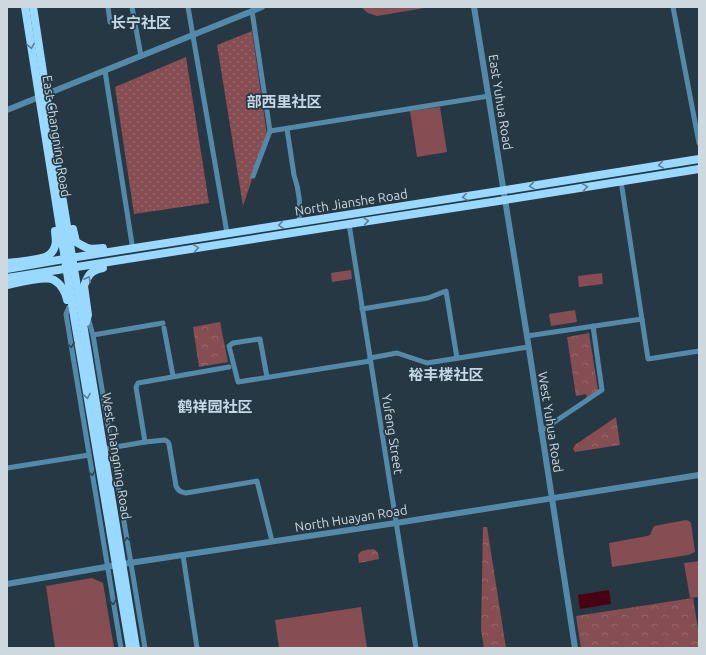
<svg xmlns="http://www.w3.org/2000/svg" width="706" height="655" font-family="Ubuntu,'Noto Sans SC',sans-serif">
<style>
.grass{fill:#864d52}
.forest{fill:url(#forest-crowns)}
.garden{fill:url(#garden-dots)}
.water{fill:#490013}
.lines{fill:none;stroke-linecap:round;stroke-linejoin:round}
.minor{stroke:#548aa9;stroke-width:5}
.tertiary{stroke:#548aa9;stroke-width:6}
.primary{stroke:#99d9ff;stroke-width:8}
.oneway{stroke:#5a8098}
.oneway2{stroke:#2d4452}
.labels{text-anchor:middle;stroke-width:3.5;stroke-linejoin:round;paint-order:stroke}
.street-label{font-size:13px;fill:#cdd8df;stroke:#263843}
.quarter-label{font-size:15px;font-weight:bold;fill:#c2d8e6;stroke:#263843}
</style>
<defs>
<pattern id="forest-crowns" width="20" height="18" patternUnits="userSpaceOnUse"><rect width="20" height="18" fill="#864d52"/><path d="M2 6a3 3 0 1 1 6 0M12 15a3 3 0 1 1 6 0" fill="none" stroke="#96666a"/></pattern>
<pattern id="garden-dots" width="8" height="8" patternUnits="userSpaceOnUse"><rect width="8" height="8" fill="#864d52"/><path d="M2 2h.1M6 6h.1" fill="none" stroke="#96666a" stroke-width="1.8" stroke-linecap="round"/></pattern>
</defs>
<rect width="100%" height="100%" fill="#263843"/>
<!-- grass -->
<g class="grass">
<path d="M361 7H431L377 16 368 13Z"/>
<path d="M440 107 447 152 417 157 410 111Z"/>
<path d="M351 270 352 279 332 282 331 273Z"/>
<path d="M602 273 603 284 579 287 578 276Z"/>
<path d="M575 310 577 322 551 326 549 314Z"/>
<path d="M686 520 689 521 691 523 695 552 688 555 612 567 609 543 647 536 650 535 654 526Z"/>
<path d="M699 561V597L690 598 684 563Z"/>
<path d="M92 578 103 583 114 648H55L46 586Z"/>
<path d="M361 607 367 648H279L275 620Z"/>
</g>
<!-- forest -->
<g class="forest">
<path d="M220 322 228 362 199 367 193 327Z"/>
<path d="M589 333 598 390 587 398 586 394 576 396 567 337Z"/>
<path d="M616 417 620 445 575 452 573 449 575 445Z"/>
<path d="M483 527H487L506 648H484L481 630Z"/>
<path d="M374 549 378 553 379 559 359 563 358 555C361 549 368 550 374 549Z"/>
<path d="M693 598 699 635V648H581L576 616Z"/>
</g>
<!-- garden -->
<g class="garden">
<path d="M252 31 267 135 243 206 217 45Z"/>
<path d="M186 57 209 203 134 214 115 87Z"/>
</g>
<!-- water -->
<path class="water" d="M609 590 611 604 580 609 578 595Z"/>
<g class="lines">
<!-- minor -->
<g class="minor">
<path d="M108 7 110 22"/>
<path d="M132 7 141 56"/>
<path d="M188 7 227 233"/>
<path d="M673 7 699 143"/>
<path d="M252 11 270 131 489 96"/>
<path d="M105 71 132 244"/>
<path d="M287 129 294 175C299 190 301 207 299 222"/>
<path d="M253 176 270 131"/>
<path d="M621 181 648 359 699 351"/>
<path d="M349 224 416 648"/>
<path d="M69 307 66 314 121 648"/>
<path d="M362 309 428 298 446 291 457 358"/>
<path d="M88 318 93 335 145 648"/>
<path d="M164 328 173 376"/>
<path d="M93 335 163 323"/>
<path d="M527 336 642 319"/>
<path d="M370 358 397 353 427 363 528 347"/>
<path d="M267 377 260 339 233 343 229 346 238 382 370 361"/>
<path d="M541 431 602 390 593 326"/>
<path d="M145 442 136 387 138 383 229 367"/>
<path d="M104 449 145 442 165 440 168 442 169 444 176 486C178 491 181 492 186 493L257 481 272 541"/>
<path d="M7 468 89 455"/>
<path d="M183 555 197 648"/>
</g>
<!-- tertiary -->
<g class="tertiary">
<path d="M474 7 527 336 575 648"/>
<path d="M7 110 262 7"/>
<path d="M7 584 123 564 396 523 699 475"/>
</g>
<!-- primary -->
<g class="primary">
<path d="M25 7 74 316 130 648"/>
<path d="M33 7 60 183 136 648"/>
<path d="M73 229 76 242C88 249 89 250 103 248"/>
<path d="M7 263C17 262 39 260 47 256 51 254 54 250 55 246 57 241 55 235 55 231"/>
<path d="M7 269 64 259 512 189 699 159"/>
<path d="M7 278 349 224 505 200 699 169"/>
<path d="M7 285C17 283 46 275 54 280 61 284 66 293 67 300"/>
<path d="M86 322 88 315 84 286C88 275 91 270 103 268"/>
</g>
</g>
<!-- one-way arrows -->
<defs><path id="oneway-chevron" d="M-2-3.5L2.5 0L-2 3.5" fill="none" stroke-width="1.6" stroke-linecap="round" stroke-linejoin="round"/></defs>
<g class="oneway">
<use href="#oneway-chevron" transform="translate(31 46) rotate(81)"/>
<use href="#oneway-chevron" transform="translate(661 165) rotate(171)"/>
<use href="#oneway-chevron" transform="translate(532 186) rotate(171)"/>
<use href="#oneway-chevron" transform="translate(585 187) rotate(-9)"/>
<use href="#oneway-chevron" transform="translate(465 197) rotate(171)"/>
<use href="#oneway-chevron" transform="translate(366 221) rotate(-9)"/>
<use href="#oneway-chevron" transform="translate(281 225) rotate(172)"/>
<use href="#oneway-chevron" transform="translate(196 248) rotate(-9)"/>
<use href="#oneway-chevron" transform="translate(88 279) rotate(-63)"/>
<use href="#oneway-chevron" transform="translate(87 396) rotate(80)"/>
</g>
<g class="oneway2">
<use href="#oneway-chevron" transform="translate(71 345) rotate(81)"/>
<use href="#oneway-chevron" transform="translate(92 473) rotate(81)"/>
<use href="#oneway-chevron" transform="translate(127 540) rotate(-99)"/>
<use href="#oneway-chevron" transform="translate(113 602) rotate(81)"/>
</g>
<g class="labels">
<!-- street labels -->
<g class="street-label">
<text transform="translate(501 102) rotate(81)" y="5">East Yuhua Road</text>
<text transform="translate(57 136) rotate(81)" y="5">East Changning Road</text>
<text transform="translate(351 202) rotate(-9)" y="5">North Jianshe Road</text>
<text transform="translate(551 422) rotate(81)" y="5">West Yuhua Road</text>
<text transform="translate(393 434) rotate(81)" y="5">Yufeng Street</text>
<text transform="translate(117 456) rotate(81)" y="5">West Changning Road</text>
<text transform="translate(351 518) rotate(-9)" y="5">North Huayan Road</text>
</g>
<!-- quarter labels -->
<g class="quarter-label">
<text x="141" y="28">长宁社区</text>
<text x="284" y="107">部西里社区</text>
<text x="446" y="380">裕丰楼社区</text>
<text x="215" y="412">鹤祥园社区</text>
</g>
</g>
<!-- border -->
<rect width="706" height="655" fill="none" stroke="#cdd8df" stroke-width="16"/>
</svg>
